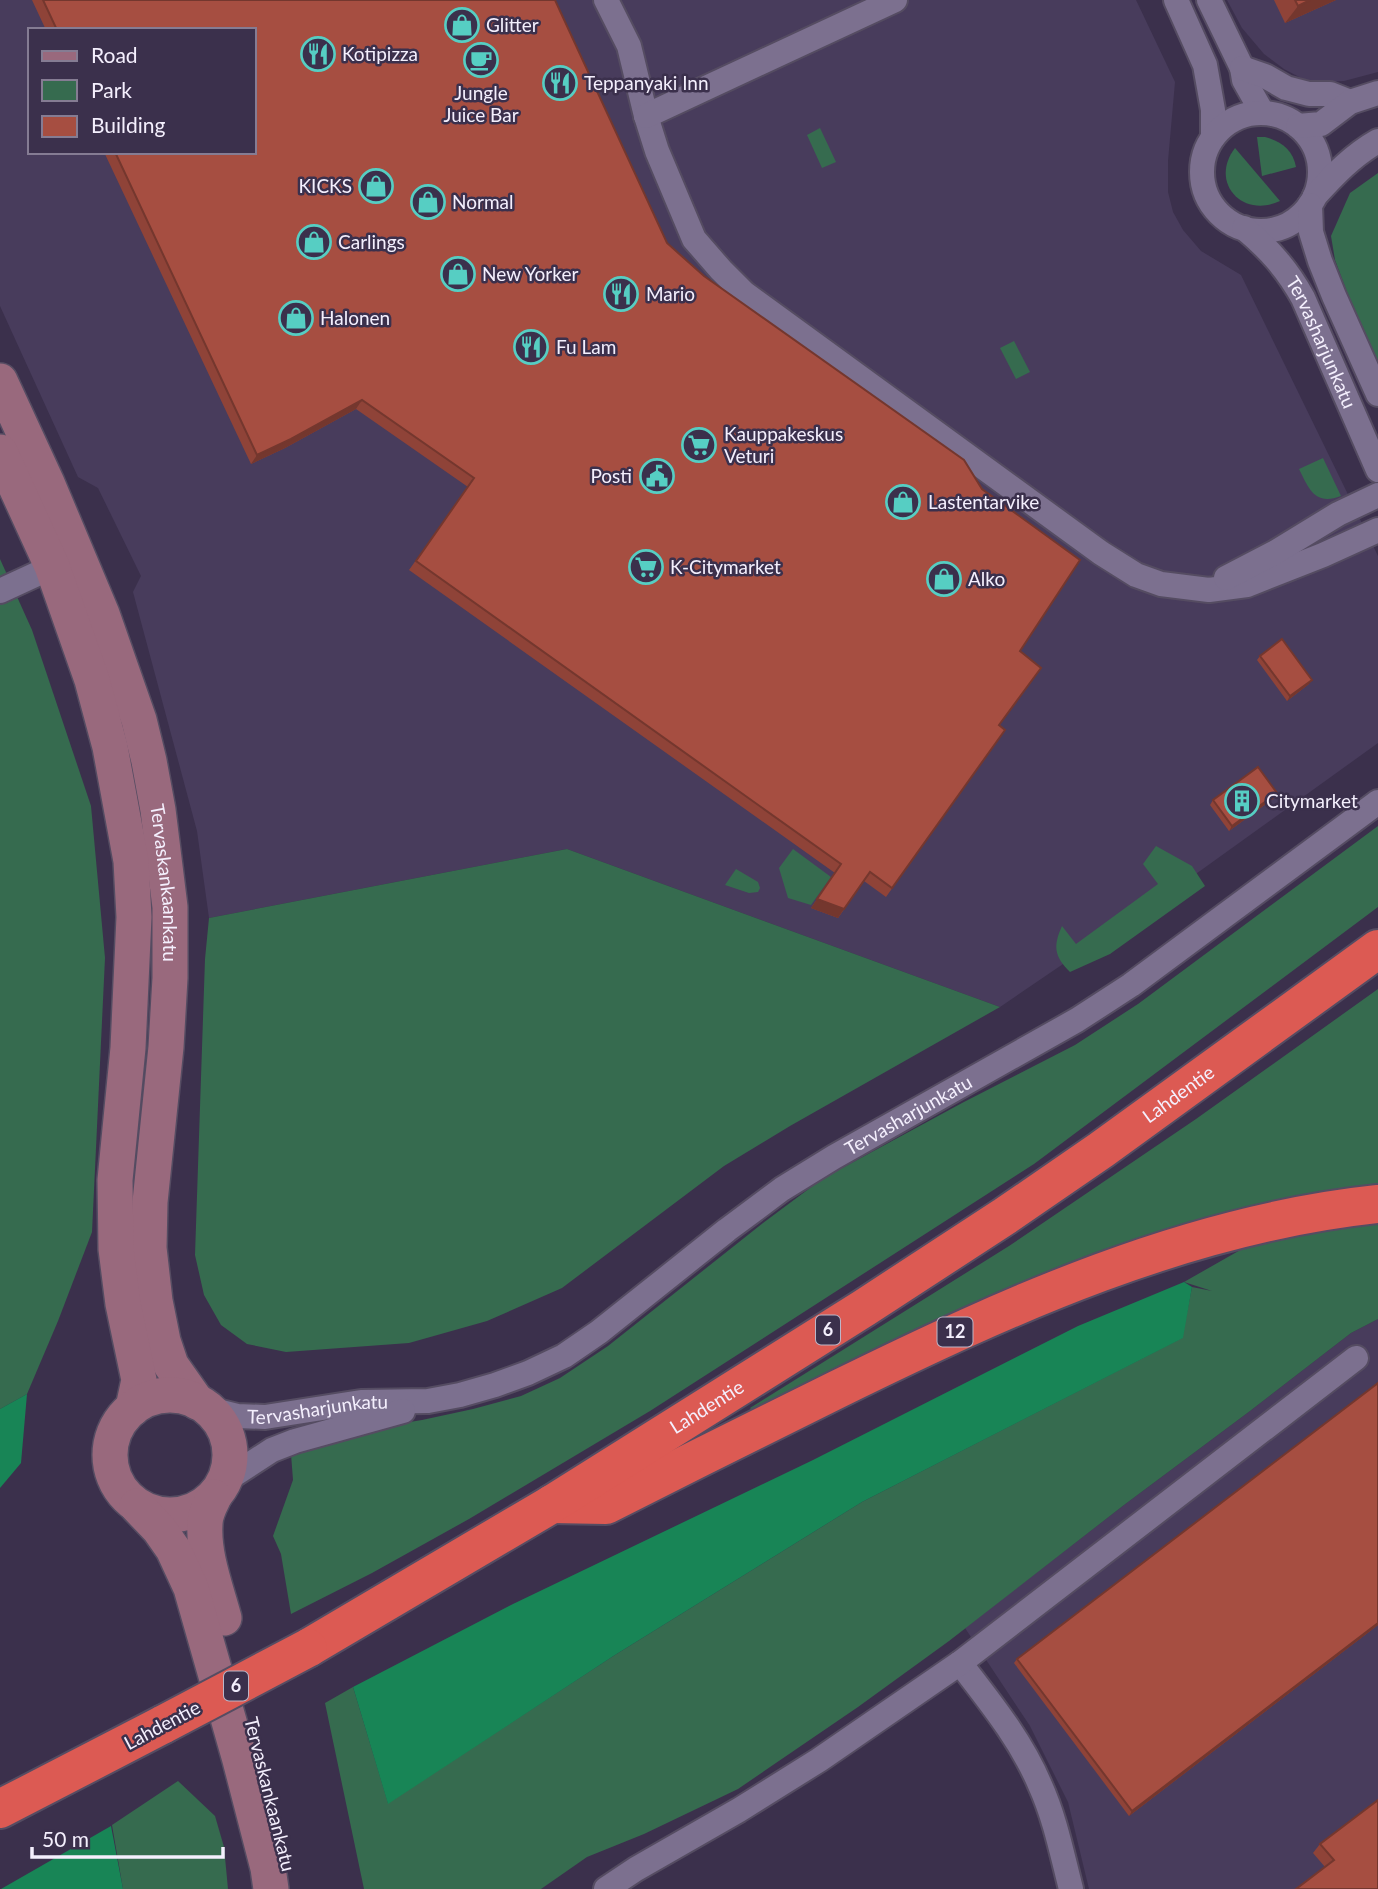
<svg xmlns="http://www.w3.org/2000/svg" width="1378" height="1889" font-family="Lato,sans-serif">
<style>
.built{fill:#483c5c;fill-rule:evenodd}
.green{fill:#366b4f}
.forest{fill:#188556}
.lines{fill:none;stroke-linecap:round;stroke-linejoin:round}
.street-casing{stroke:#554c62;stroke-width:28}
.secondary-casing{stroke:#554c62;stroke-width:38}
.highway-casing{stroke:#554c62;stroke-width:42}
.street{stroke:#7c708f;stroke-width:24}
.secondary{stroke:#99697d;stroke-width:35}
.highway{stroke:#dc5a53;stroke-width:38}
.highway-bridge-casing{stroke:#554c62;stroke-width:42;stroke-linecap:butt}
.highway-bridge{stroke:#dc5a53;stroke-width:38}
.wall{fill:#8f4338}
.shaded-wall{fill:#74372e}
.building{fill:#a64e41;stroke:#74372e;stroke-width:2}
.labels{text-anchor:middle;stroke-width:5;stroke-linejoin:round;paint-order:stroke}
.shield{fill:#3b304c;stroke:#bcb6c8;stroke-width:2}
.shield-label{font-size:18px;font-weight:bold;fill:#f4effd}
.poi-label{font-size:19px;fill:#f4effd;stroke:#3b304c;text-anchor:start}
.street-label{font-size:19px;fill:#f4effd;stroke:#3b304c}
</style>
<rect width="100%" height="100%" fill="#3b304c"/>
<!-- built -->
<g class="built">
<path d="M0 0H1136L1175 82 1168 161V192L1173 212 1183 230 1201 251 1241 275 1378 556V743L1200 871 1000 1007 567 849 209 918 197 831 133 592 141 576 98 488 78 477 0 306ZM30 30H254V152H30Z"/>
<path d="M1227 0H1378V72L1344 81 1323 82 1303 79 1284 69 1264 54 1242 28Z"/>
<path d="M1378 1319V1889H1089L1068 1802 1030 1726 965 1628 1124 1505 1250 1411 1351 1333Z"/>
</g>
<!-- green -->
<g class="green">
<path d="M820 128 836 162 822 168 807 135Z"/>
<path d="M1265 137C1281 141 1293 150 1296 167L1262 176 1257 137Z"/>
<path d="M1235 148 1280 201C1242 219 1209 182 1235 148Z"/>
<path d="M1378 173V361L1347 292 1335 260 1331 236 1350 193Z"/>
<path d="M1014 341 1030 372 1016 379 1000 348Z"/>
<path d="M1323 458 1341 496C1315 506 1309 489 1299 469Z"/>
<path d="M0 559 32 630 91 806 105 958 92 1232 58 1321 27 1394 0 1409Z"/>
<path d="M1378 826V907L1034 1164 650 1411 469 1519 372 1573 291 1614 281 1554 273 1536 293 1480 291 1454 355 1431 422 1420 473 1409 521 1396 560 1378 608 1346 763 1223 822 1179 962 1103 1075 1045 1138 1004Z"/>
<path d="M1156 846 1192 866 1205 886 1110 954 1070 972C1054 956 1053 946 1062 926L1076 944 1158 884 1143 864Z"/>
<path d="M567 849 1000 1007 790 1126 724 1166 562 1288 487 1321 409 1343 286 1352 247 1344 221 1325 204 1295 195 1255 205 959 209 918Z"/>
<path d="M793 849 831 877 811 905 788 898 779 868Z"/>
<path d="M736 869 758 882 760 888 758 892 749 893 725 885Z"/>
<path d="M1378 989V1189L754 1413 750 1408 1009 1246 1196 1119Z"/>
<path d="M1378 1219V1319L1351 1333 1250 1411 1124 1505 949 1641 858 1707 738 1789 644 1834 587 1857 541 1889H364L325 1703 353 1687 388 1803 615 1655 862 1502 1182 1338 1192 1287 1212 1291 1184 1282 1242 1249 1329 1228Z"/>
<path d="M178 1781 215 1816 224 1847 228 1889H123L112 1825Z"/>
</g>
<!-- forest -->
<g class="forest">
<path d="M1184 1282 1192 1287 1183 1338 862 1502 615 1655 388 1804 353 1687 513 1604 813 1460 1078 1326Z"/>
<path d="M27 1394 21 1463 0 1488V1409Z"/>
<path d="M111 1826 123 1889H1Z"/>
</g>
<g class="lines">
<!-- street casing -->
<g class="street-casing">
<g id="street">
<path d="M606 0 629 46 646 116 657 151 694 239 721 270 744 293 1101 553 1136 575 1161 584 1209 590 1247 585 1323 555 1378 530"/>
<path d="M1176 0 1205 65 1213 110V137"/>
<path d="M1209 0 1242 68 1244 80 1262 112"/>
<path d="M1242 68 1265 76 1286 88 1309 94H1330L1350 102"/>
<circle cx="1261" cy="172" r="59"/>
<path d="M646 116 895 0"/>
<path d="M1298 126 1321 124 1350 102 1378 93"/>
<path d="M1315 196C1334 175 1353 155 1378 141"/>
<path d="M1310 205 1311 232 1320 261 1334 296 1378 394"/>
<path id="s1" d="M1244 228C1269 249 1287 269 1303 298L1378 470"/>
<path d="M1226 578 1274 553 1338 514 1378 495"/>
<path d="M0 591 65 561"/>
<path id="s2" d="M209 1409 237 1416 265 1417 361 1402 428 1401 460 1395 495 1385 528 1373 564 1356 599 1332 727 1230 782 1189 834 1157 1077 1020 1131 985 1378 802"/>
<path d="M226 1480 272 1450 295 1441 403 1411"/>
<path d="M960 1663C990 1702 1021 1740 1040 1785 1055 1818 1062 1854 1071 1889"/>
<path d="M606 1889 636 1869 739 1810 819 1760 960 1663 1356 1358"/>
</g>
</g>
<!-- secondary casing -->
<g class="secondary-casing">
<g id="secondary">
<path id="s3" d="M0 381 47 483 102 614 139 720 149 761 158 810 170 907V978L166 1047 150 1202 149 1248 155 1301 163 1341 171 1365 197 1402"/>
<path d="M0 452 52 566 92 680 110 747 131 861 134 917 128 1048 115 1180 116 1249 123 1304 139 1380 133 1408"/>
<circle cx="170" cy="1455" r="60"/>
<path d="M214 1497C210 1505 205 1514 205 1524 203 1555 216 1588 224 1618"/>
<path d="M137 1506 159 1529 173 1549 191 1588 240 1760 268 1868 271 1889"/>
</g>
</g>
<!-- highway casing -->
<g class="highway-casing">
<g id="highway">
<path d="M552 1504 606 1505C683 1466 761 1427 838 1389 1009 1305 1187 1224 1378 1204"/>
<path id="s4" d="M308 1648 552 1504 864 1308 1005 1216 1101 1150 1378 949"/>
<path d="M0 1809 164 1724"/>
</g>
</g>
<!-- street -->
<use href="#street" class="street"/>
<!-- secondary -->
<use href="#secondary" class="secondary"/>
<!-- highway -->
<use href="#highway" class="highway"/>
<!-- highway-bridge casing -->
<g class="highway-bridge-casing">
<path id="highway-bridge" d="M164 1724 308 1648"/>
</g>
<!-- highway-bridge -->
<use href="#highway-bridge" class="highway-bridge"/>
</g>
<!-- wall -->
<g class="wall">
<path d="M32 0H555L667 243 1020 651 1000 725 1005 730 886 897 864 881 838 918 811 908 835 873 409 570 468 487 356 409 285 448 251 464 104 152H254V30H46Z"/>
<path d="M1274 0H1336L1285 23Z"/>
<path d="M1260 656 1309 684 1287 701 1257 660Z"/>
<path d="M1277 793 1274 798 1229 831 1210 805 1213 800Z"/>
<path d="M1378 1625 1129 1816 1014 1663 1017 1659Z"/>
<path d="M1320 1844 1378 1889 1325 1867 1313 1853Z"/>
</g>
<!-- shaded-wall -->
<g class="shaded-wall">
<path d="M1310 0H1336L1285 23 1298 6Z"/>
<path d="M362 400 356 409 285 448 251 464 257 455Z"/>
<path d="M1312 680 1309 684 1287 701 1290 696Z"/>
<path d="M1277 793 1274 798 1229 831 1232 826Z"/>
<path d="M817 899 844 909 838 918 811 908Z"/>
<path d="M1378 1623V1625L1129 1816 1132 1811Z"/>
</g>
<!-- building -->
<g class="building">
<path d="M43 0H555L667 243 704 276 964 460 982 489 1080 560 1020 651 1041 668 999 725 1005 730 892 888 870 872 844 909 817 899 841 864 416 561 474 478 362 400 291 439 257 455 115 152H254V30H57Z"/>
<path d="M1295 0H1310L1298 6Z"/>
<path d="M1282 639 1312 680 1290 696 1260 656Z"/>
<path d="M1258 767 1277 793 1232 826 1213 800Z"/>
<path d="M1378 1383V1623L1132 1811 1017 1659Z"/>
<path d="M1378 1800V1889H1296L1334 1860 1320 1844Z"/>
</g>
<!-- icons -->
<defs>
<g id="shop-ring" transform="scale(1.75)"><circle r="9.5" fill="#3b304c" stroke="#56cec3" stroke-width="1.5"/><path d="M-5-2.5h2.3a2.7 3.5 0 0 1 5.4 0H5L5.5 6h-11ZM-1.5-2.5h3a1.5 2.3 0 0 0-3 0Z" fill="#56cec3"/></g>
<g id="restaurant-ring" transform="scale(1.75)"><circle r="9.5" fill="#3b304c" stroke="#56cec3" stroke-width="1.5"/><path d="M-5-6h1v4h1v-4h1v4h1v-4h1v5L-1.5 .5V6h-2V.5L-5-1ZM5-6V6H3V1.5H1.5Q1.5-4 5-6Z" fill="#56cec3"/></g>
<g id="cafe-ring" transform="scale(1.75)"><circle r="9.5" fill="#3b304c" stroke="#56cec3" stroke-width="1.5"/><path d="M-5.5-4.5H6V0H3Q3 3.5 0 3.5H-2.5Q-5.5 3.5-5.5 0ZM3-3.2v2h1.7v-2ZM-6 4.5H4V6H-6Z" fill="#56cec3"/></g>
<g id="supermarket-ring" transform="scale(1.75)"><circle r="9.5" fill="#3b304c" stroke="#56cec3" stroke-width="1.5"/><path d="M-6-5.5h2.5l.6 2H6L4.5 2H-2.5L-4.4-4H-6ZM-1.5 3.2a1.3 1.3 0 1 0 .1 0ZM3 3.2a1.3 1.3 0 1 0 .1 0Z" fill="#56cec3"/></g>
<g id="civic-ring" transform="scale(1.75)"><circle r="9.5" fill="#3b304c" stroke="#56cec3" stroke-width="1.5"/><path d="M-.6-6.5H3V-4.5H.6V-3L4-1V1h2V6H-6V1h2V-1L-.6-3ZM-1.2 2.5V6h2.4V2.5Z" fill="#56cec3"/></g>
<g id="building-ring" transform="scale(1.75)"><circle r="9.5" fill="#3b304c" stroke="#56cec3" stroke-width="1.5"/><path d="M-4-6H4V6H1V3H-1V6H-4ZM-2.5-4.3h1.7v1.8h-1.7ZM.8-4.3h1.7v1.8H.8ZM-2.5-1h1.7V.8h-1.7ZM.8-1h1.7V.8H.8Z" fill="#56cec3"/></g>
</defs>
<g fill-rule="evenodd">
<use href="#shop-ring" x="462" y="25"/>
<use href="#restaurant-ring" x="318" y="54"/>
<use href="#cafe-ring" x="481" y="60"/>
<use href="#restaurant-ring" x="560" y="83"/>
<use href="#shop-ring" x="376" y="186"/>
<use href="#shop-ring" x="428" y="202"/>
<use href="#shop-ring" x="314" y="242"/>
<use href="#shop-ring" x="458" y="274"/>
<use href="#restaurant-ring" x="621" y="294"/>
<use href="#shop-ring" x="296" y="318"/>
<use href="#restaurant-ring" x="531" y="347"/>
<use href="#supermarket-ring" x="699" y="445"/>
<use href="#civic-ring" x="657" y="476"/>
<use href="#shop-ring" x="903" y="502"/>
<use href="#supermarket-ring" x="646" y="567"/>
<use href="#shop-ring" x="944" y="579"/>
<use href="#building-ring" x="1242" y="801"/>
</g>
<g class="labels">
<!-- shield labels -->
<g class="shield">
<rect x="816" y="1315.5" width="24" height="29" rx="5"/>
<rect x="937.5" y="1317.5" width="35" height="29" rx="5"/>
<rect x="224" y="1671.5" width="24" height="29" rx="5"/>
</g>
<g class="shield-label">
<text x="828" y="1336">6</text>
<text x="955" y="1338">12</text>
<text x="236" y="1692">6</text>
</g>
<!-- poi labels -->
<g class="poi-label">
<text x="486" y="32">Glitter</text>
<text x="342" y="61">Kotipizza</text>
<text x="584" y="90">Teppanyaki Inn</text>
<text x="481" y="100" text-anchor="middle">Jungle<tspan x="481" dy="22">Juice Bar</tspan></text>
<text x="352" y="193" text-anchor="end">KICKS</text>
<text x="452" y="209">Normal</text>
<text x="338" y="249">Carlings</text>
<text x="482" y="281">New Yorker</text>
<text x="646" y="301">Mario</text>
<text x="320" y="325">Halonen</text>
<text x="556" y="354">Fu Lam</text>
<text x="724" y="441">Kauppakeskus<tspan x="724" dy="22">Veturi</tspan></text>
<text x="632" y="483" text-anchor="end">Posti</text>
<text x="928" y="509">Lastentarvike</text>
<text x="670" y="574">K-Citymarket</text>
<text x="968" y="586">Alko</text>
<text x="1266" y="808">Citymarket</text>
</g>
<!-- street labels -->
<g class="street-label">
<text dy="7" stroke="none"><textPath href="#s1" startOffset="140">Tervasharjunkatu</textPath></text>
<text dy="7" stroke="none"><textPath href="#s3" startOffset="532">Tervaskankaankatu</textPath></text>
<text dy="7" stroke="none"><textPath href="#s4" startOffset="1032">Lahdentie</textPath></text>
<text dy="7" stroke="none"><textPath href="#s2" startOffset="786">Tervasharjunkatu</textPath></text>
<text dy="7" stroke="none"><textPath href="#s4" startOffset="466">Lahdentie</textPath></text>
<text dy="7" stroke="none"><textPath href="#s2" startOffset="110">Tervasharjunkatu</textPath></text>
<text transform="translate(162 1725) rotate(-28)" y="7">Lahdentie</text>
<text transform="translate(270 1794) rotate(76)" y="7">Tervaskankaankatu</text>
</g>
</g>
<!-- legend -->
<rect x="28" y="28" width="228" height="126" fill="#3b304c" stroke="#857c93" stroke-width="2"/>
<rect x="42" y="51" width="35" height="10" fill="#99697d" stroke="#857c93" stroke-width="2"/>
<text x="91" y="63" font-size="21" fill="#f4effd">Road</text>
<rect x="42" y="80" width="35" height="21" fill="#366b4f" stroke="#857c93" stroke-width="2"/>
<text x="91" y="98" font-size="21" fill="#f4effd">Park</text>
<rect x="42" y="116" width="35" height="21" fill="#a64e41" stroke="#857c93" stroke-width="2"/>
<text x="91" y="133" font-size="21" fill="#f4effd">Building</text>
<!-- scale -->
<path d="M32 1847v10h191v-10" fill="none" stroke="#f4effd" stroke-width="3.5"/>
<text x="42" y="1847" font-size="21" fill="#f4effd" stroke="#3b304c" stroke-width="5" paint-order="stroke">50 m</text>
</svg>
